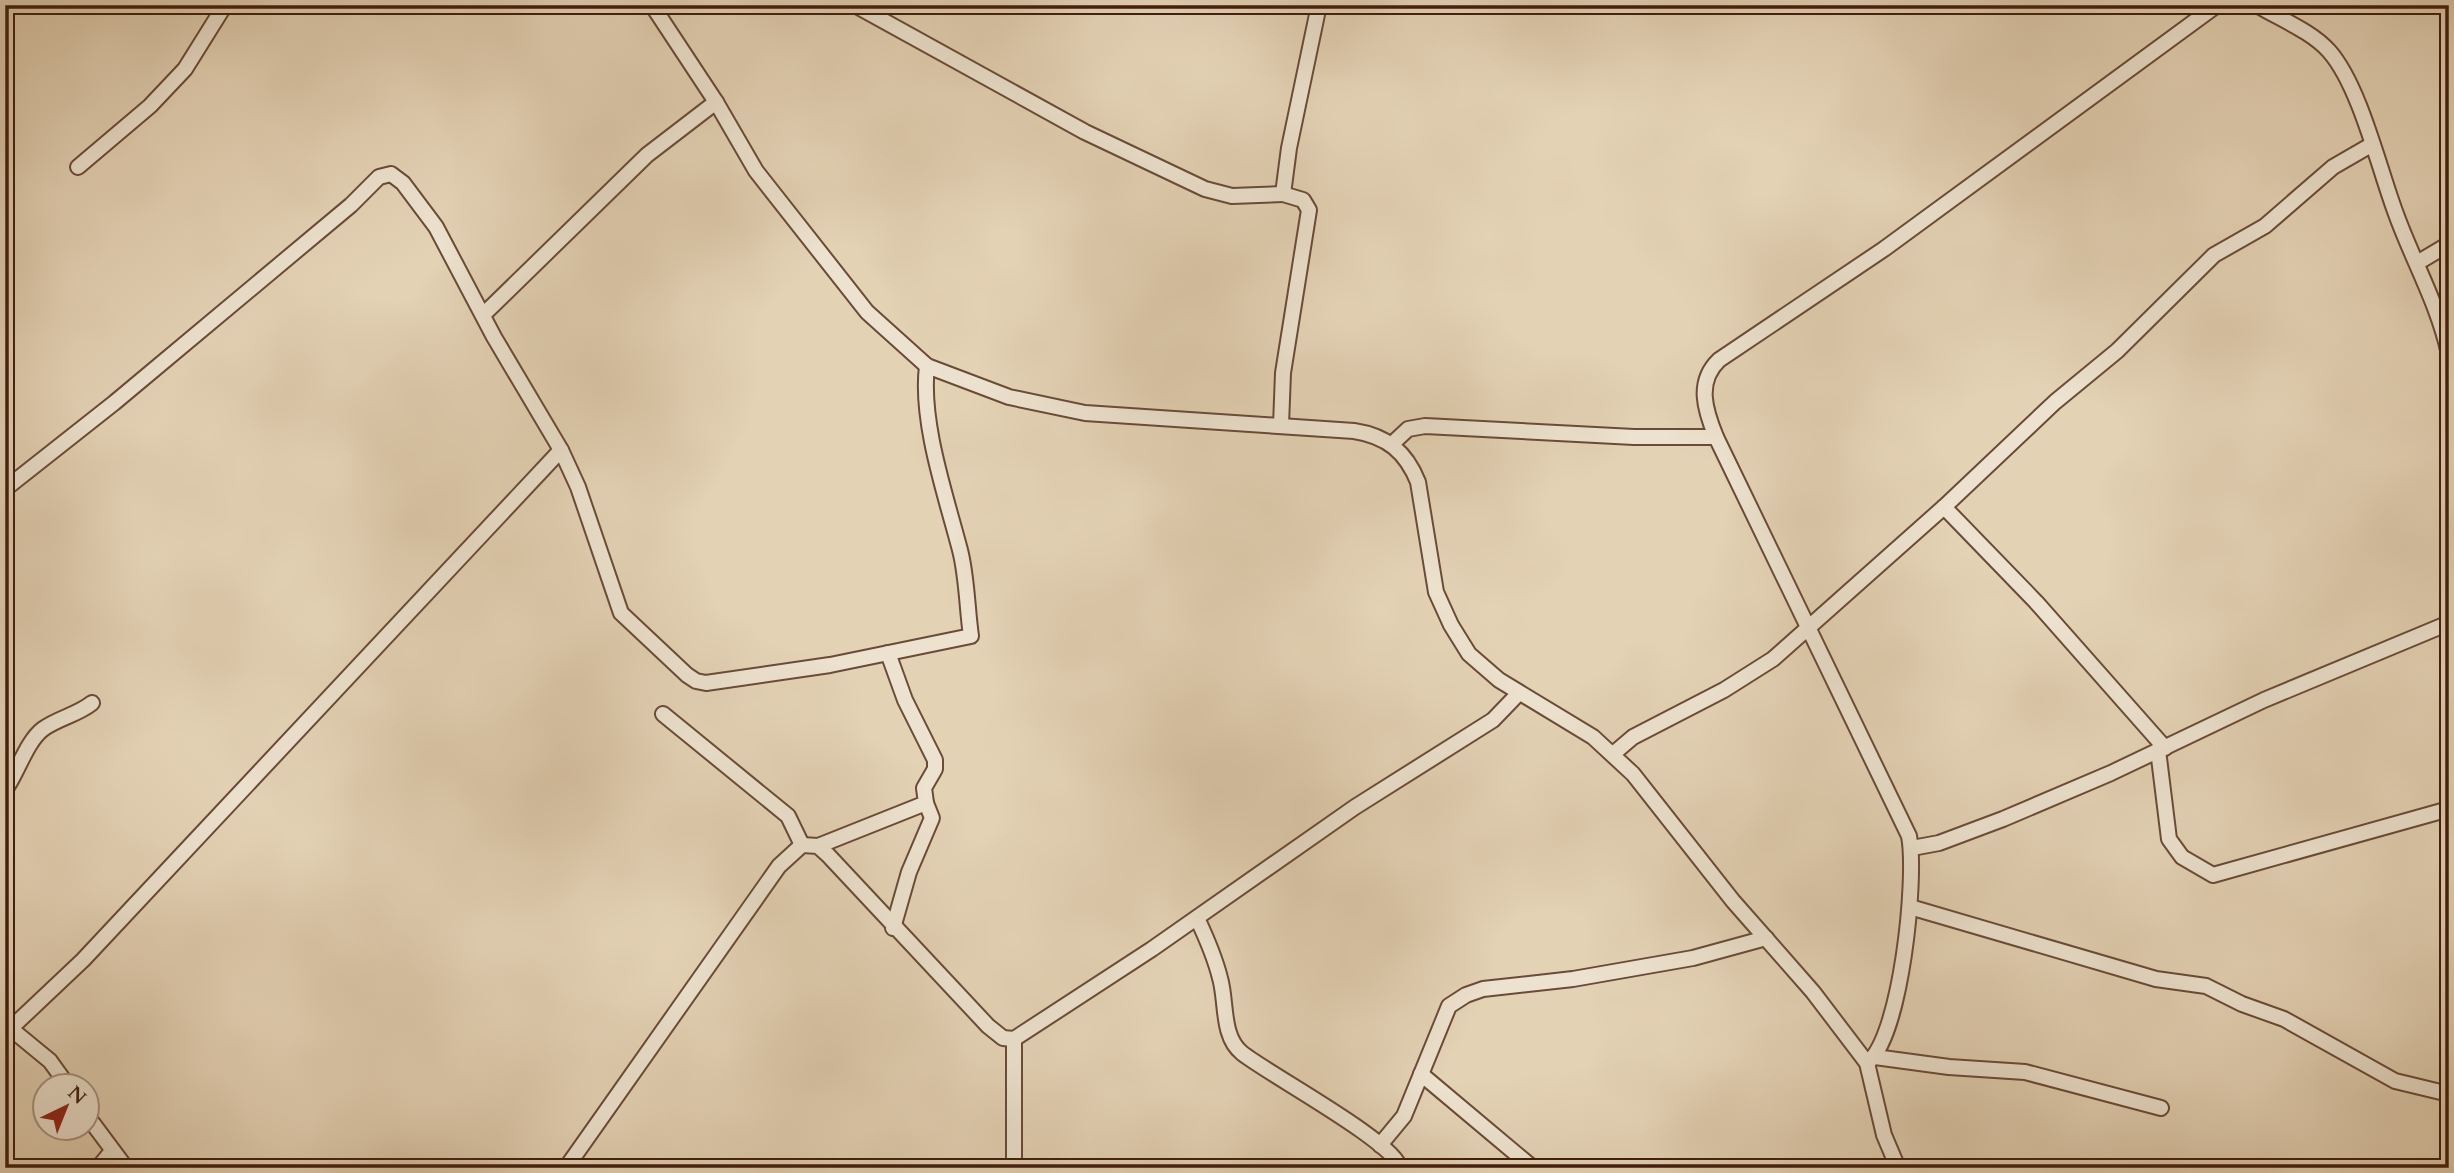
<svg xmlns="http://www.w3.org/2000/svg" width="2454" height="1173" font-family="Cardo,serif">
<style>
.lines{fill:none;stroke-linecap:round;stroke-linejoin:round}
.minor-casing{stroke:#6a4b38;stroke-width:18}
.minor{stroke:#ede2cf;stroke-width:14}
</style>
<rect width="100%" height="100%" fill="#e4d2b5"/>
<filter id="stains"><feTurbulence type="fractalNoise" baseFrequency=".00286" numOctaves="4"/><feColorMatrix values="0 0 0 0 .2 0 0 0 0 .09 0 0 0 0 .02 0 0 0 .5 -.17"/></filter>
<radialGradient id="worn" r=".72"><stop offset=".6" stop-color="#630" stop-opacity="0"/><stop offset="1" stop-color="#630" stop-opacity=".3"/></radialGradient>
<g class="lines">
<!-- minor casing -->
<g class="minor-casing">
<g id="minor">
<path d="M652 5 716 102 756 171 867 312 927 366 1009 397 1085 413 1354 431C1387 436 1406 452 1418 482L1436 592 1451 625 1469 654 1499 680 1593 737 1633 774 1733 901 1813 992 1867 1063 1884 1135 1898 1168"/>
<path d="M855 5 1085 132 1205 189 1232 196 1283 194"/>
<path d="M2257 5C2280 19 2311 31 2329 51 2360 86 2379 169 2396 214 2413 261 2438 304 2449 354"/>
<path d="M78 167 150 106 185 69 225 5"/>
<path d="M2417 263 2449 244"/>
<path d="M483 315 647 155 716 102"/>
<path d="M1281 425 1283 373 1309 210 1303 200 1283 194 1289 148 1319 5"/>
<path d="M1392 444 1408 429 1425 426 1634 437H1716"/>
<path d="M5 489 114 403 351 205 379 177 391 174 403 183 436 227 494 337 561 450 578 487 621 613 687 675 696 681 706 683 830 665 971 636C967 608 967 577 960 550 946 496 920 422 927 366"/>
<path d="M1944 507 2036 602 2165 748"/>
<path d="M663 714 788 816 802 845"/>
<path d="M2158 750 2169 839 2182 857 2213 875 2449 809"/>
<path d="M1613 754 1633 737 1724 690 1773 659 1944 507 2055 402 2117 351 2214 255 2265 226 2333 167 2371 145"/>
<path d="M5 790C18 772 26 742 43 729 58 718 77 715 92 703"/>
<path d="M818 846 926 803 924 788 935 769V760L905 700 888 653"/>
<path d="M1912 848 1939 843 2003 819 2111 773 2264 700 2449 623"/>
<path d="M1910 907 2156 979 2206 986 2242 1004 2284 1019 2395 1081 2449 1094"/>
<path d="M1197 918C1206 937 1215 958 1220 978 1227 1002 1221 1036 1242 1053 1268 1074 1395 1142 1400 1168"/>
<path d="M893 928 909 872 932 818 926 803"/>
<path d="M5 1024 50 1061 68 1086"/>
<path d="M5 1029H10L83 960 561 450"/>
<path d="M1014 1039V1168"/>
<path d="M1875 1057 1949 1067 2025 1072 2161 1108"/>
<path d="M1867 1063C1901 1038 1917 878 1909 836L1716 437C1705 410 1696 382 1719 360L1884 249 2217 5"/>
<path d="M1421 1074 1533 1168"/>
<path d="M88 1117 126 1168"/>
<path d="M1380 1145 1404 1116 1449 1006 1466 995 1483 989 1573 979 1693 958 1766 938"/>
<path d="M98 1168 112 1151"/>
<path d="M566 1168 779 866 802 845 818 846 828 855 988 1026 1003 1038 1014 1039 1152 949 1355 807 1493 720 1519 693"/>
</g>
</g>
<!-- minor -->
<use href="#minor" class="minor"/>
</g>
<!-- margin -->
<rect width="2454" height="1173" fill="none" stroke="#e4d2b5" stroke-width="28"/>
<rect x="7" y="7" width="2440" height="1159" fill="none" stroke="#411e0f" stroke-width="3.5"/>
<rect x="14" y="14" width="2426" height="1145" fill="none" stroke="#411e0f" stroke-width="2"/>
<!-- north arrow -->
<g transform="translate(66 1107) rotate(43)"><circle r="33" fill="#ede2cf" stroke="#a89482" stroke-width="2"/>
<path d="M0-5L12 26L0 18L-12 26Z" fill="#8f2418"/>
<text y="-10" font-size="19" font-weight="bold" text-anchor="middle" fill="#411e0f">N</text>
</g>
<rect width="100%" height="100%" filter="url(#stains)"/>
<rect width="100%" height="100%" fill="url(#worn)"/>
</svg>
